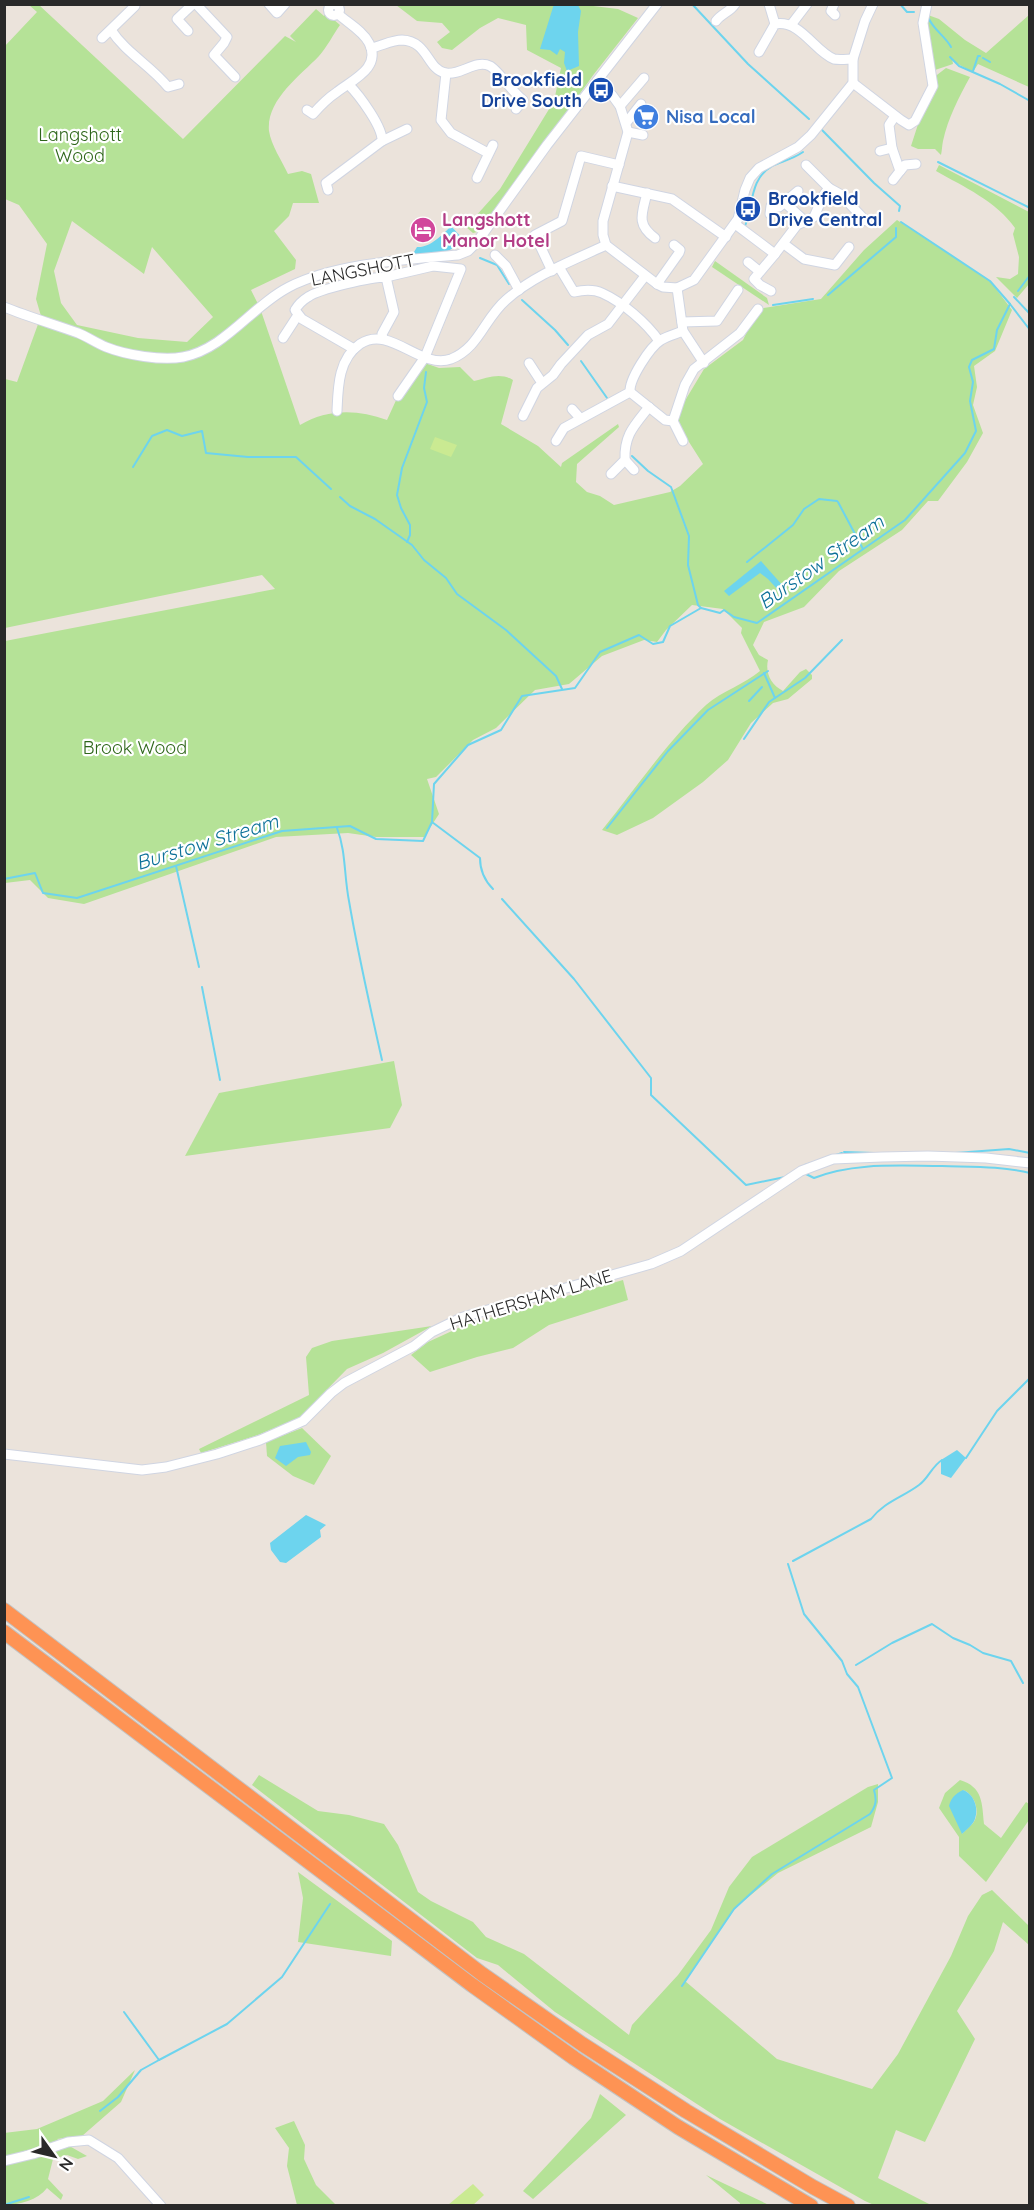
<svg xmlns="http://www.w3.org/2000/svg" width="1034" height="2210" font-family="Quicksand,sans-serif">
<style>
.green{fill:#b5e297;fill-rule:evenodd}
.pitch{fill:#caea92}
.water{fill:#6dd4ee}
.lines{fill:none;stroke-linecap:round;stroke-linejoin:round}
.stream{stroke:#6dd4ee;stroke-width:2}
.minor-casing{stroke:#d0d5e2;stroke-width:11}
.highway-casing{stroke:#c3c3c3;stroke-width:16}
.minor{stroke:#fff;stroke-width:9}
.highway{stroke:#fe9354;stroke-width:14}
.labels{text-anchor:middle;stroke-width:4.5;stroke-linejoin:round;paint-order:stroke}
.transit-label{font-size:18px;font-weight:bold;fill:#164399;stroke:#fff;text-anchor:end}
.shop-label{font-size:18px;font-weight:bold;fill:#366cbe;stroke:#fff;text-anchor:start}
.park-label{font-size:18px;fill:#2e661a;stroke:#fff}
.hotel-label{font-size:18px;font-weight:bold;fill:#b23c85;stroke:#fff;text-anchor:start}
.street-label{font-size:18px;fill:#292929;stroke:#fff}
.water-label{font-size:20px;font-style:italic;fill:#0d7199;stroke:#fff}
</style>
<rect width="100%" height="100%" fill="#ebe3db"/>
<!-- green -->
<g class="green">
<path d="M29 5H39L183 139 285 36 296 42 290 36 316 9 324 16 326 13 340 25C333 35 327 47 319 56 300 76 266 100 269 131 271 145 282 161 288 174L302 171 311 174 319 203H293L289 216 274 231 296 260 295 269 251 290 260 308 300 425C327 409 357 409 387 420L398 396 422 362 439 368 460 367 474 381C487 378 500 372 513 380L501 424 538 446 561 467 562 463 618 424 619 427 577 464 576 482 587 492 600 496 614 505 670 492 680 486 703 464 675 420 677 414 704 369 743 340 758 309 821 299 864 250 897 220 990 281 1012 310 995 351 974 366 977 387 973 405 983 433 967 462 938 501H928L902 530 839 571 804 607 764 622 753 645 759 655 768 660C765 673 771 685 783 691L800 672 806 669 812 675V679L788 699 773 703 751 723 728 760 703 782 653 818 617 835 602 830C636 788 667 742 706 705 722 691 745 684 760 671L741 633 742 628 723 609 692 605 666 630 657 642 644 640 602 656 569 684 535 690 496 728 473 740 436 777 427 779 439 814 424 837H376L348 833 276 837 84 904 48 898 30 880 5 883V641L275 589 262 575 5 628V379L17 382 41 316 36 299 47 244 19 205 5 199 4 47 37 12ZM72 221 144 274 152 247 213 317 187 342 138 338 77 325 61 303 54 271Z"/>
<path d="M396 5H585L618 9 638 18 594 74 481 231 473 233 466 227 500 189 554 101 561 68 527 50 526 25 498 18 480 28 452 50 442 48 437 42 450 32 442 23 417 21Z"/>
<path d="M928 15 939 19 965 40 986 53 1029 15V87L978 64 973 72 956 63 952 58 953 64 932 71 926 26Z"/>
<path d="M946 68 970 77C959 97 948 118 943 141 942 146 942 150 941 155L935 149H918L911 146 933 78Z"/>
<path d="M939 165 1029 212V284L1017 298 996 277 1010 279 1018 274 1019 257 1013 234 1015 228C996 201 964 187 936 171Z"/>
<path d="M715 261 767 298 769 305 712 267Z"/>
<path d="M394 1061 402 1105 390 1128 185 1156 219 1093Z"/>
<path d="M623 1280 628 1300 549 1325 513 1348 477 1357 430 1372 411 1355 428 1342 465 1325Z"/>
<path d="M432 1326 383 1353 347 1369 299 1418 258 1435 201 1453 199 1449 309 1395 306 1357 312 1348 332 1341Z"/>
<path d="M302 1428 331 1456 314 1485 293 1476 267 1456 266 1442Z"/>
<path d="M259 1775 318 1811 349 1815 384 1824 398 1845 418 1892 431 1901 473 1922 486 1937 524 1954 629 2035 632 2025 678 1975 711 1930 729 1887 752 1857 868 1787 878 1784V1802L871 1827 778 1873 736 1907 685 1981 777 2059 872 2089 898 2054 951 1956 968 1916 982 1895 992 1890 1029 1926V1945L1003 1922 994 1951 957 2011 975 2039 925 2142 896 2130 878 2178 931 2205H874L865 2201 720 2119 555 2012 498 1965 477 1958 252 1785Z"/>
<path d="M960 1780C983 1787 982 1803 984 1824L1001 1838 1026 1802 1029 1804V1820L986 1882 959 1856V1837L939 1808 945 1793ZM963 1790C975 1794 981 1813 973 1823 970 1827 965 1830 962 1834Z"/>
<path d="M298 1872 392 1941 391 1956 298 1942 303 1898Z"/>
<path d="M135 2070 121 2102 82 2136 57 2139 87 2156 78 2159 67 2155 53 2159 48 2179 63 2195 61 2200 47 2188C38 2200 19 2205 5 2205L4 2133 37 2129 103 2101Z"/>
<path d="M600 2094 626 2115 533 2199 523 2191 591 2118Z"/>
<path d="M294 2121 305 2145 304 2159 316 2185 336 2205H297L287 2166 289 2148 275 2128Z"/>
<path d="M706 2175 769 2205H740V2203Z"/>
</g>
<!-- pitch -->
<g class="pitch">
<path d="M435 437 457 445 451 457 430 449Z"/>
<path d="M473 2184 484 2195 473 2205H448Z"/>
</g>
<!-- water -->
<g class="water">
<path d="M554 4 578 5 581 11 578 32 579 66 567 71 564 63 565 52 560 49 557 55 550 50 540 49Z"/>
<path d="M451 226 463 239C450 255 436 254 416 257L414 252 417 247C430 248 442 235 451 226Z"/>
<path d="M761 561 784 587 778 590 768 579 760 573 729 596 724 591Z"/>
<path d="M306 1442 311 1452 310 1455 298 1457 286 1466 275 1458 280 1446Z"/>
<path d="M957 1450 966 1458 951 1478 941 1474V1460Z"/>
<path d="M306 1515 326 1525 320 1530 321 1537 286 1563 280 1562 271 1550 270 1543Z"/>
<path d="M963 1790C974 1794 979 1808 975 1819 973 1825 966 1830 962 1834L949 1806C951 1798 955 1794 963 1790Z"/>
</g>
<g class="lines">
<!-- stream -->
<g class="stream">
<path d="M692 4 748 64 809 119"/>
<path d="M900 4 907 12H914"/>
<path d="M929 19C934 30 945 36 951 47"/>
<path d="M950 57 959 66 1000 84 1030 101"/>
<path d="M983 58 990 62"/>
<path d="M973 71 978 56H980"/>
<path d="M822 130 874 183 900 206 899 211"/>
<path d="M938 162 1030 208"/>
<path d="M901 222 990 281 1010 304 1030 330"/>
<path d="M745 226C753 206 750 178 772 166 783 161 793 159 803 152"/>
<path d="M480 258 497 265 509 284"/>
<path d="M1018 291 1030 275"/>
<path d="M828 295 896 237V228"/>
<path d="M1014 297 1030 314"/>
<path d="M522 300 555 330 568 345"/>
<path d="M773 305 813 299"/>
<path d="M581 361 607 398"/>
<path d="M632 456 648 471 671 487 689 536 688 565 698 605 701 608"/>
<path d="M133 467 152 436 167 430 182 436 202 431 206 453 248 457H296L331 489"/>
<path d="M340 497 350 506 375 519 412 545 424 560 446 578 457 594 506 630 556 676 562 689"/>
<path d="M838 502 863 549"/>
<path d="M407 542 410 535V525L401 508 397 495 402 468 427 402 424 388 426 372"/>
<path d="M747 562 793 525 804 509 819 499 837 501"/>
<path d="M764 673 775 698"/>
<path d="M749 701 762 687"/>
<path d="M744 739 769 702 805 678 842 640"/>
<path d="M432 822 480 858C480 870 484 880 493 889"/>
<path d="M337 828C346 851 344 876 349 901 358 954 370 1007 382 1060"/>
<path d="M607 828 668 751 708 710 768 671"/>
<path d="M176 866 199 967"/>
<path d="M4 879 35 873 43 893 77 898 282 831 350 826 376 839 423 841 432 822 434 784 468 745 501 730 522 696 575 688 600 652 639 635 653 644 663 642 670 626 701 608 720 613 724 610 734 617 757 623 905 520 965 453 976 431 970 401 973 382 969 367 972 360 994 349 997 330 1010 304"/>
<path d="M502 899 574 979 651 1078V1095L746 1185 785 1177 789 1174"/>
<path d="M202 987 220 1080"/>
<path d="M844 1152 874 1153"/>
<path d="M955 1153 1009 1149 1030 1153"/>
<path d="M805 1165 842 1153"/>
<path d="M806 1174 814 1178C854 1162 900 1166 942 1166 972 1167 1001 1166 1030 1173"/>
<path d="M966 1458 997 1411 1030 1378"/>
<path d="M793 1561 871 1519C884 1502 903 1497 919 1485 928 1479 932 1466 942 1460"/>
<path d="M856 1665 892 1643 932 1624 953 1638 970 1645 983 1653 1011 1661 1023 1683"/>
<path d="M682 1986 734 1909 772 1874 870 1814C876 1806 877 1800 874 1790L892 1778 858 1687 847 1674 842 1661 804 1614 788 1564"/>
<path d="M159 2060 227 2024 282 1977 330 1904"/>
<path d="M100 2111 118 2097 141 2070 159 2060 124 2012"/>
<path d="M4 2205 29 2197"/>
</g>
<!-- minor casing -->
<g class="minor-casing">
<g id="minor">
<path d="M196 4 227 37 224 43 214 55 235 77"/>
<path d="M269 4 277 13 285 4"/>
<path d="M769 4 775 24"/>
<path d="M834 4 831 11 835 15"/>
<circle cx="334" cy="10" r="5.5"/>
<path d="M716 21C722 13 730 12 735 4"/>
<path d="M791 25 807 4"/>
<path d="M111 30C126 53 150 65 168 87L179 84"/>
<path d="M188 31 177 19 193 4"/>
<path d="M102 38 135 6 133 4"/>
<path d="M371 48C381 46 392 40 402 40 428 41 427 69 445 73 461 76 475 59 490 66 498 70 512 92 523 100L516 109"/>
<path d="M759 52 775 24C800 19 815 52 834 59 839 60 848 59 853 59"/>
<path d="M446 73 441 120 451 133 488 153"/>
<path d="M853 83 901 120 909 125 915 121 933 86 923 23 927 4"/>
<path d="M612 95 620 106 628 132 603 221V235L606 245 657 284 663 287 677 288 694 280 738 219 745 190 750 178 759 168 798 147 811 135 853 83V59L865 21 873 4"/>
<path d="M620 106 644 78"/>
<path d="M307 110 313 114C320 106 328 98 337 92 352 80 382 68 369 43 363 31 348 23 338 14"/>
<path d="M626 123 641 104"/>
<path d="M628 132 643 135"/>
<path d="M382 141 407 129"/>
<path d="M880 151 892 148"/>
<path d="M900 171 905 165 916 164"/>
<path d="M477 178 493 145"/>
<path d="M893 180 900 171 892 148 889 125 895 116"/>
<path d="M612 186 672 199 726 237"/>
<path d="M829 188 840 194 866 221"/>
<path d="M328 190 326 183 382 141C383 127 359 95 349 85"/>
<path d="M647 193C642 214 636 224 655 238"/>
<path d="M785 203 805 221"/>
<path d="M770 214 771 206 779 207 798 191"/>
<path d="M735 224 775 254 797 225 814 217 823 196 829 188 806 165"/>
<path d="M784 244 804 259 835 265 849 247"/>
<path d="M495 255 506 266 519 290"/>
<path d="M748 262 759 271"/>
<path d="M559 267 574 292C583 290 593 289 602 293 622 302 647 323 659 341"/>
<path d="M552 271 535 235 562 221 581 156 619 165"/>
<path d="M386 277 433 266 461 269 425 357 398 396"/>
<path d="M657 284 679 253 680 250 674 245"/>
<path d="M677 288 683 331 704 363"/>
<path d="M771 291 760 285 754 279 775 254"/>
<path d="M4 307C29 317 53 324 78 333 88 337 96 343 106 347 126 355 162 361 183 357 225 349 252 306 289 287 336 263 405 260 458 255L468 251 477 242 547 145 657 4"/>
<path d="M682 322 717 321 738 290"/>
<path d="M283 338 298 315"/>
<path d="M354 349 302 319 295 310C298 305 303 300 308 297 319 289 372 277 386 277L394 312 382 334 383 339"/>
<path d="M529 363 542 383"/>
<path d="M630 392 665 420 673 421 683 441"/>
<path d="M572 409 580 418"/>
<path d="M337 411C338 388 338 359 360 344 390 324 420 370 451 359 479 348 484 319 506 300 534 275 572 261 606 245"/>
<path d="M523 416 537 388 553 375 561 364 588 335 608 324 645 276"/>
<path d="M673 421 685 385 694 369 740 333 758 309"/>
<path d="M556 441 564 428 630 392C629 379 650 347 661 340 668 336 676 334 683 331"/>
<path d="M625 460 634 470"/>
<path d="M611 474 625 460C624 435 634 426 649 407"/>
<path d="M4 1454 142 1470 166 1467 217 1454 260 1440 303 1421 331 1393 344 1383 414 1346 432 1332 463 1317 651 1264 681 1251 801 1171 833 1159 882 1157 928 1156 986 1158 1030 1163"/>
<path d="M4 2161 33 2154 68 2142 89 2140 118 2158 161 2206"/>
</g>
</g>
<!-- highway casing -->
<g class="highway-casing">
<g id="highway">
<path d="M4 1610 482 1974 582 2044 686 2111 813 2187 848 2206"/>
<path d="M4 1632 472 1985 574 2058 678 2127 811 2206"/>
</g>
</g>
<!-- minor -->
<use href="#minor" class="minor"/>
<!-- highway -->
<use href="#highway" class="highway"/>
</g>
<!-- icons -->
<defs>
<g id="bus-disc" transform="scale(1.35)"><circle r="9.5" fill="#1a4fb4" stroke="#fff"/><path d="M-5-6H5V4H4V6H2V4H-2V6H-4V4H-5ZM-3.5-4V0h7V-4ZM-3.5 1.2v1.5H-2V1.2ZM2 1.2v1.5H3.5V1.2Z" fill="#fff"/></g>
<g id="supermarket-disc" transform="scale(1.35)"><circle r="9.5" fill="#3f7fe0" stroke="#fff"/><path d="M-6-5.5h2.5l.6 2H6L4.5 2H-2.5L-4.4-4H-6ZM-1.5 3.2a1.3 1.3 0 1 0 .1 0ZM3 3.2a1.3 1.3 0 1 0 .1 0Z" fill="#fff"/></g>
<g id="hotel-disc" transform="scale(1.35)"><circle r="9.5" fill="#d1479c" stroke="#fff"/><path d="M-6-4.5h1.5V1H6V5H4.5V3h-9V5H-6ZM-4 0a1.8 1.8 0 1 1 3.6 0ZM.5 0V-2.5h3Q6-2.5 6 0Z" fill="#fff"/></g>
</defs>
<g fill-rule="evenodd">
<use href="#bus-disc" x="601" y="90"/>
<use href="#supermarket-disc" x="646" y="117"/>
<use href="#bus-disc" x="748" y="209"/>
<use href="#hotel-disc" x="423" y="230"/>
</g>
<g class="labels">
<!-- transit labels -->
<g class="transit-label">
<text x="582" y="86">Brookfield<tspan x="582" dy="21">Drive South</tspan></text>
<text x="768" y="205" text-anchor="start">Brookfield<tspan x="768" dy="21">Drive Central</tspan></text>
</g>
<!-- shop labels -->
<g class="shop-label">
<text x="666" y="123">Nisa Local</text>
</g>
<!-- park labels -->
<g class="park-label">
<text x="80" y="141">Langshott<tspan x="80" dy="21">Wood</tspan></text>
<text x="135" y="754">Brook Wood</text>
</g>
<!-- hotel labels -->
<g class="hotel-label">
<text x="442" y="226">Langshott<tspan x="442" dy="21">Manor Hotel</tspan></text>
</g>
<!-- street labels -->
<g class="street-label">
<text transform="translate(363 270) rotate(-11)" y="6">LANGSHOTT</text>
<text transform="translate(531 1300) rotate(-17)" y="6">HATHERSHAM LANE</text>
</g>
<!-- water labels -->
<g class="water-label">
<text transform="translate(821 562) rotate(-35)" y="7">Burstow Stream</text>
<text transform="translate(207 842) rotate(-17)" y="7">Burstow Stream</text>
</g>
</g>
<!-- border -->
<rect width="1034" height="2210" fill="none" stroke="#292929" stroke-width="12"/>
<!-- north arrow -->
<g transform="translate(54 2156) rotate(124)" stroke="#ffffff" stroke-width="4.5" paint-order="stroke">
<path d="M0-4.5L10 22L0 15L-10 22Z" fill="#292929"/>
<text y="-9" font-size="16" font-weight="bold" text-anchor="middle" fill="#292929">N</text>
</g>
</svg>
